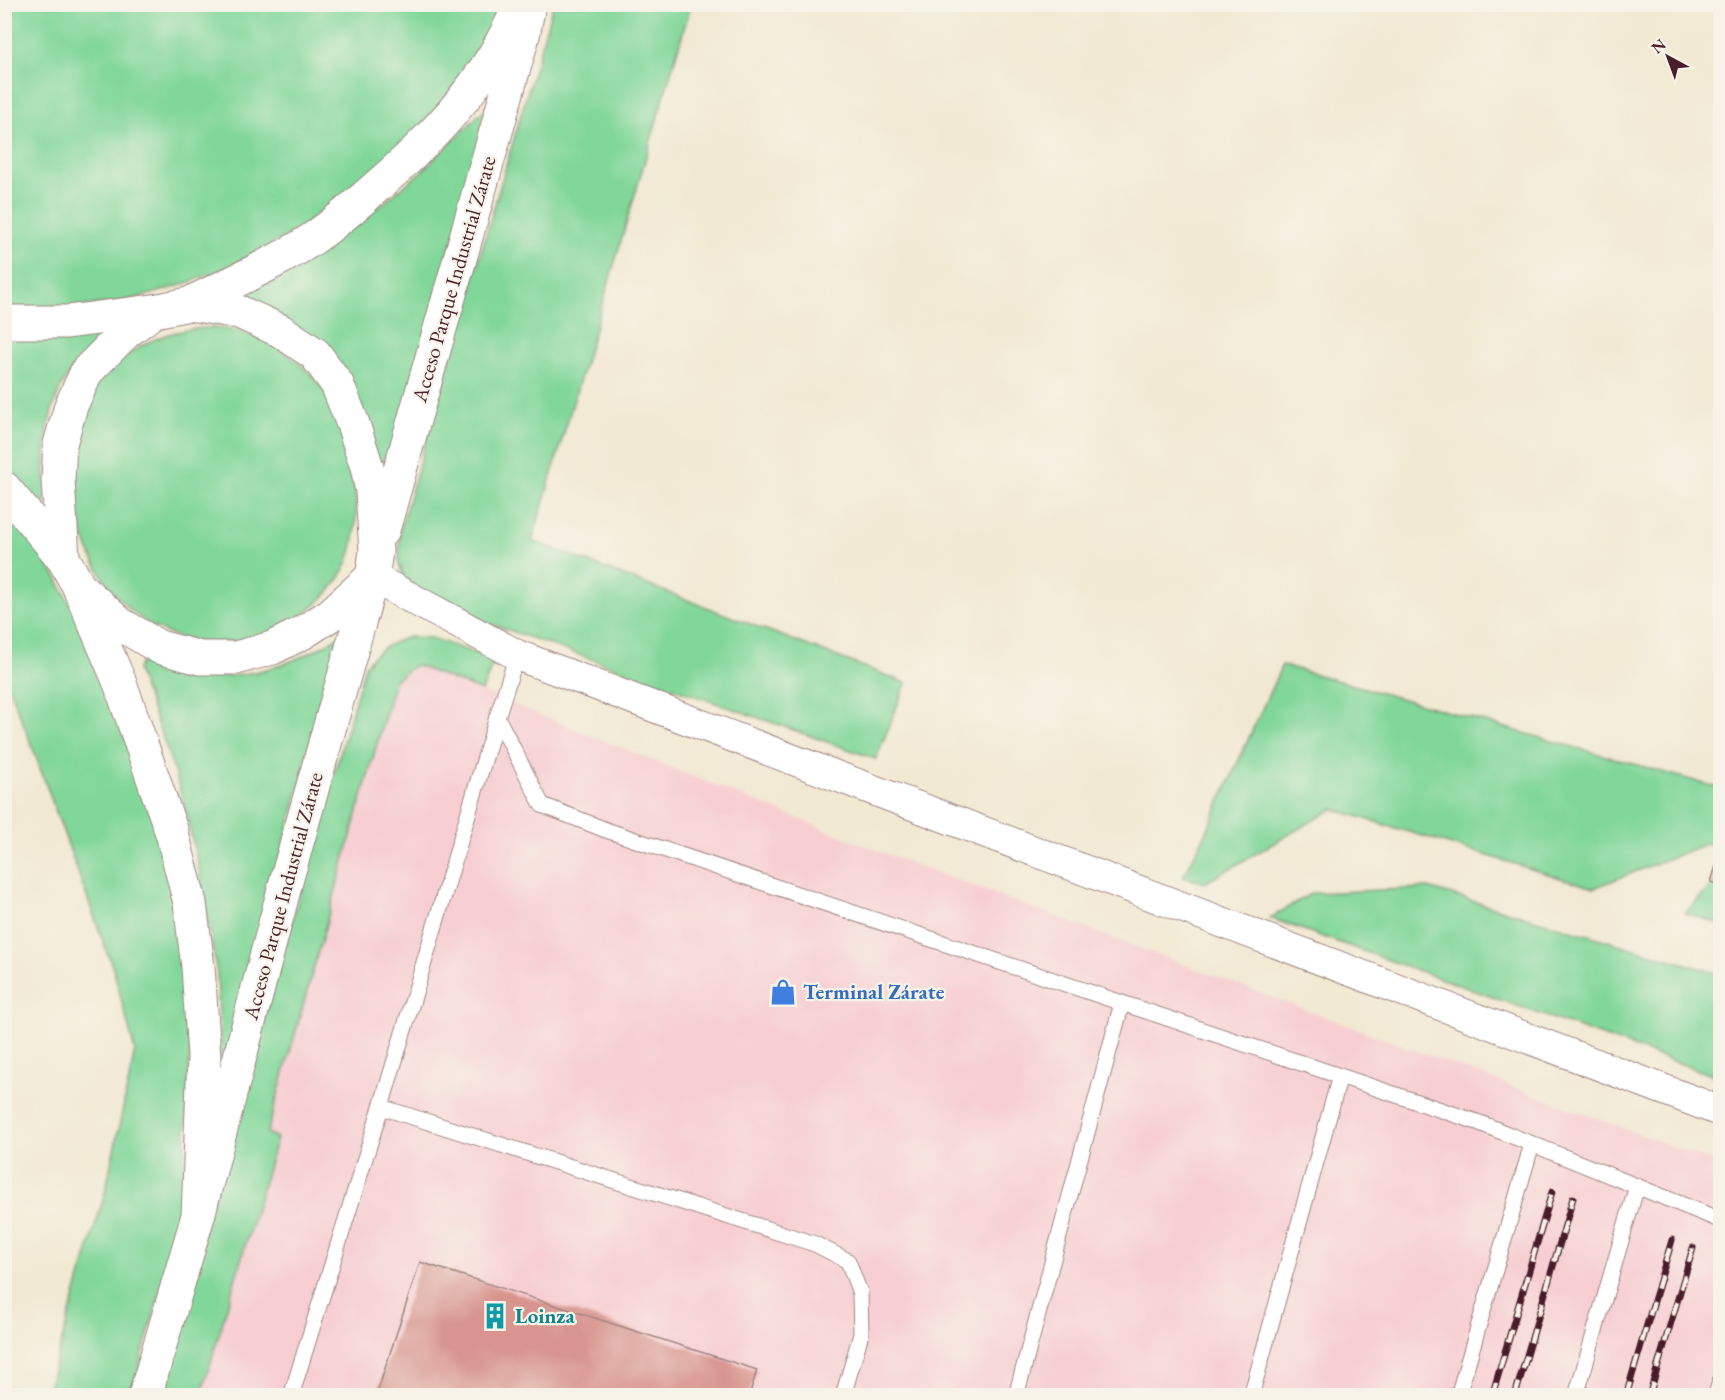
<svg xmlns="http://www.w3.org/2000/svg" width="1725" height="1400" font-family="'EB Garamond',serif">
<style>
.built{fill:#f7cfd3}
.green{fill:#81d79a;stroke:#667b62;stroke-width:1.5}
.building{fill:#d8958f}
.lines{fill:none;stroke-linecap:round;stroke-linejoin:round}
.lane-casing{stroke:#9e847f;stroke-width:17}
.street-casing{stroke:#9e847f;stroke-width:32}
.secondary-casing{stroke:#9e847f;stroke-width:35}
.lane{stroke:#fff;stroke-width:15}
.street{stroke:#fff;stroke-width:30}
.secondary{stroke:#fff;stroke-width:33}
.rail-casing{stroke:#4a1f2b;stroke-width:7}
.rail{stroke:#f7f3e8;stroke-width:4.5;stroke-dasharray:14;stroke-linecap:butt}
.labels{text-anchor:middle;stroke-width:4.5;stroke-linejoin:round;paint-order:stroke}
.street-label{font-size:21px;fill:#4a1f2b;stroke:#f7f3e8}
.shop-label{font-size:21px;font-weight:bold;fill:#366cbe;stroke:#f7f3e8;text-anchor:start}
.culture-label{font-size:21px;font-weight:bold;fill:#0d838f;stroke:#f7f3e8;text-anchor:start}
</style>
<rect width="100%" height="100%" fill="#f7f3e8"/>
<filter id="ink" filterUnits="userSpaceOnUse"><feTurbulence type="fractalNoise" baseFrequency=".0167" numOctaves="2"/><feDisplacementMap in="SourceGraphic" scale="12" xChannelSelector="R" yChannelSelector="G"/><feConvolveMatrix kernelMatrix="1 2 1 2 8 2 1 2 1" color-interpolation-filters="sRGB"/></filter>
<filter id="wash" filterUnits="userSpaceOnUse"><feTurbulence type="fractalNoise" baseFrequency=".008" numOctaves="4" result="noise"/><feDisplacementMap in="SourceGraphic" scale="24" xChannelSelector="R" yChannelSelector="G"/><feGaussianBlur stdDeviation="1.35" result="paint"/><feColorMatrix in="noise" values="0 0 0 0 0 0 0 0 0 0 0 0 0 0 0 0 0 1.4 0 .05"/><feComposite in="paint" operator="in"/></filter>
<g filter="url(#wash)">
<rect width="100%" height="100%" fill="#f2e9d3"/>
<!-- built -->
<path class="built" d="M415 665 879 851 1720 1164V1395L201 1396 277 1138 267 1134 395 680Z"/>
<!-- green -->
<g class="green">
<path d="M4 5H507C496 24 485 45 472 63 391 174 275 264 140 297 95 308 50 309 5 309Z"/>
<path d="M553 5H691L532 541 906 683 876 759 454 611 405 579 399 564 400 530Z"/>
<path d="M492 102 383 486 361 405 226 297 354 227 421 172Z"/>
<path d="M202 328C213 328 224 327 235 330 270 337 308 364 326 395 339 418 347 446 352 471 362 530 356 579 303 614 294 619 285 627 275 631 159 675 78 587 72 475 72 466 70 456 71 447 72 437 79 425 83 416 87 406 91 394 96 385 100 380 105 375 109 371 135 344 165 331 202 328Z"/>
<path d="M114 330C100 342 84 354 73 368 39 413 45 467 46 520L5 471 4 337Z"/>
<path d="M4 505 31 539 56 577 78 619 145 790 174 889 192 1014 182 1200 169 1260 131 1395H46L105 1193 135 1051 114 971 32 746 5 678Z"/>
<path d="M340 636 222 1075 217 973 199 869 184 803 167 749 137 670 141 662C208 691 280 674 340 636Z"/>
<path d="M410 637 432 638 494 660 482 691 415 665 395 680 267 1133 277 1138 201 1395 156 1396 365 666C376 650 391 642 410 637Z"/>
<path d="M1282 665 1720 788V841L1716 840 1594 888 1333 809 1205 883 1183 877 1205 835Z"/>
<path d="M1720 877V924L1685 913Z"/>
<path d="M1428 888 1720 974V1078L1270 918 1312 893Z"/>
</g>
<g id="blocks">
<!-- building -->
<g class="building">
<path d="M1720 853V885L1711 882Z"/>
<path d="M420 1262 757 1370 749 1396H376Z"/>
</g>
</g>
</g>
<g filter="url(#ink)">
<use href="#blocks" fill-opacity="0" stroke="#9e847f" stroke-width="1.5"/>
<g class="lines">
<!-- lane casing -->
<g class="lane-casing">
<g id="lane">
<path d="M517 655 497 717 381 1107 815 1244 848 1261 860 1293 861 1334 843 1396"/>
<path d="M497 717 542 805 606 830 1480 1123 1720 1220"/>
<path d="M291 1396 381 1107"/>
<path d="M1016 1396 1122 1003"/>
<path d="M1251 1396 1340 1076"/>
<path d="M1458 1396 1532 1144"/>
<path d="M1576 1396 1637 1186"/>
<path d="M1716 1396 1720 1381"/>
</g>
</g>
<!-- street casing -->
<g class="street-casing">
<path id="street" d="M372 577 517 655 1720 1111"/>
</g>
<!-- secondary casing -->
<g class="secondary-casing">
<g id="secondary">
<path d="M189 304C230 283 273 265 311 240 333 225 355 206 375 188 431 140 481 88 513 20"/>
<path d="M4 322H67L153 311"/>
<path d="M4 488 63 558"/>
<path d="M383 530 523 36 529 4"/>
<path d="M79 587 120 624 159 647 200 658H236L272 648 304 632 330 615 372 577 376 552 372 491 367 467 353 424 337 384 315 354 281 331 239 312 189 304 154 311 126 332 87 371 71 406 60 444 58 480 63 558 79 587 120 683 172 833 190 903 198 967 204 1056 198 1216"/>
<path d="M145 1396 198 1216 287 878 372 577"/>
</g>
</g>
<!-- lane -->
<use href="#lane" class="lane"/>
<!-- street -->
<use href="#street" class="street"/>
<!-- secondary -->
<use href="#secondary" class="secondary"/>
<!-- rail casing -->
<g class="rail-casing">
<g id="rail">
<path d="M1492 1396 1552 1192"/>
<path d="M1515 1396 1573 1198"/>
<path d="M1626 1396 1672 1240"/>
<path d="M1649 1396 1693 1248"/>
</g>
</g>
<!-- rail -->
<use href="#rail" class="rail"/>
</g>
</g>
<!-- icons -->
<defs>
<g id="shop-bare" transform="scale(2.07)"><path d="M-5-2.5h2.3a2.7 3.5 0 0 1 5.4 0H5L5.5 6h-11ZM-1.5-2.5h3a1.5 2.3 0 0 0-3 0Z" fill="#3f7fe0" stroke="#f7f3e8" stroke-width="2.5" paint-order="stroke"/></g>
<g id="building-bare" transform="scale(2.07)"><path d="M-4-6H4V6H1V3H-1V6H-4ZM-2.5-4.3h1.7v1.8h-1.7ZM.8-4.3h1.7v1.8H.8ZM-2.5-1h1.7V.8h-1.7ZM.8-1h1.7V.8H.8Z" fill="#0f9aa8" stroke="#f7f3e8" stroke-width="2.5" paint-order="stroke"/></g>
</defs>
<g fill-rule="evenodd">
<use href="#shop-bare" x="783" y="992"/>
<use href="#building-bare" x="495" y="1316"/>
</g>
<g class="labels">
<!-- street labels -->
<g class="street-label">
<text transform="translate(454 279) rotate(-74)" y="7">Acceso Parque Industrial Zárate</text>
<text transform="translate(283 896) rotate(-75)" y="7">Acceso Parque Industrial Zárate</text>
</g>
<!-- shop labels -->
<g class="shop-label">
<text x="803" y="999">Terminal Zárate</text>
</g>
<!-- culture labels -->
<g class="culture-label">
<text x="515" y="1323">Loinza</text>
</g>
</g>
<!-- margin -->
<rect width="1725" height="1400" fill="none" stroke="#f7f3e8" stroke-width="24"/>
<!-- north arrow -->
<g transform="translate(1668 57) rotate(319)" stroke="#f7f3e8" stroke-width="4.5" paint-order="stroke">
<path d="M0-4.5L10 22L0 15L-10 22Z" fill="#4a1f2b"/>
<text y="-9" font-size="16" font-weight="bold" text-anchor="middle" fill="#4a1f2b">N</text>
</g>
</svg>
